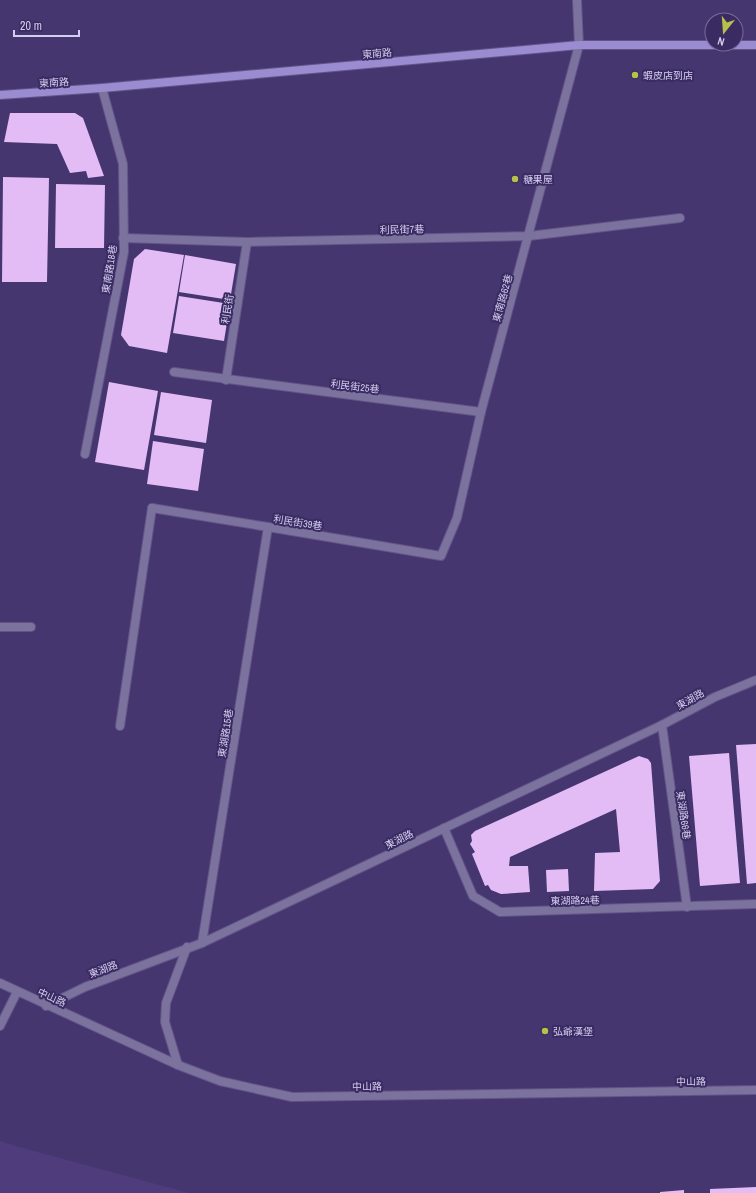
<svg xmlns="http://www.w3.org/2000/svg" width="756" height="1193" font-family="'Archivo Narrow','Noto Sans TC',sans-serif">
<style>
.built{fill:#4e3c7d}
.building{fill:#e3bcf6}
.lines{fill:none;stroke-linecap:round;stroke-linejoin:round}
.lane-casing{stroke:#625489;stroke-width:10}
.street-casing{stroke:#625489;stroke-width:10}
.secondary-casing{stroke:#625489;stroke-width:10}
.lane{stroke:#7b729d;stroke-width:8}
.street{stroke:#7b729d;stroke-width:8}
.secondary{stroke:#9b8bd0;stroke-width:8}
.poi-dot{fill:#b6c149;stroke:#3b2b63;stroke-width:1.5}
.labels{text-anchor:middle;stroke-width:4;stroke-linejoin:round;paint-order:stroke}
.street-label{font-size:10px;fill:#d3cdef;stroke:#3b2b63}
.poi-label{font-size:10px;fill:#d3cdef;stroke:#3b2b63;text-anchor:start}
</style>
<rect width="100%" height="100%" fill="#46366f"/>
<!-- built -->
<path class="built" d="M0 1141 19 1147 189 1193H0Z"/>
<!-- building -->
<g class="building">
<path d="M10 113H75L83 118 104 176 88 178 86 171 70 173 57 144 4 142Z"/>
<path d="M3 177 49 178 47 282H2Z"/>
<path d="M56 184 105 185 104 248H55Z"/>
<path d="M145 249 184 255 167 353 129 346 121 335 134 259Z"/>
<path d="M185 255 236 264 230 300 179 292Z"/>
<path d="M179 296 230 304 224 341 173 333Z"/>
<path d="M109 382 158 391 144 470 95 462Z"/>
<path d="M161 392 212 400 206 443 154 435Z"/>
<path d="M153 441 204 449 198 491 147 484Z"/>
<path d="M756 744V883L747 884 736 745Z"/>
<path d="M729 753 740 883 700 886 689 756Z"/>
<path d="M639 756 648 759 651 763 660 881 653 889 594 891 595 853 620 852 616 809 510 857 509 866H528L530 892 501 894 491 890 488 885 485 886 472 854 475 852 470 844 472 841 471 835 475 831Z"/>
<path d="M568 869 569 891 547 892 546 870Z"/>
<path d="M756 1187V1193H710V1189Z"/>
<path d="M684 1190V1193H660V1192Z"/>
</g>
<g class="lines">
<!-- lane casing -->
<g class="lane-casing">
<g id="lane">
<path d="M226 380 247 242"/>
<path d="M0 627H31"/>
<path d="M120 726 152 508"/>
<path d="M202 943 268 527 441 556 457 518 481 412"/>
<path d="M0 1026 17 992"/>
</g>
</g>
<!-- street casing -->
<g class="street-casing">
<g id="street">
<path d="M123 238 247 242 529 236 680 218"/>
<path d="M174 372 481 412 579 45 577 0"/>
<path d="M85 454 124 252 123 164 102 88"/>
<path d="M152 508 268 527"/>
<path d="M662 725 687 907"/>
<path d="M444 828 473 896 500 912 756 904"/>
<path d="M0 983 178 1065 220 1081 292 1097 756 1090"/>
<path d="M46 1006 85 987 202 943 662 725 715 697 756 680"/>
<path d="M178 1065 165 1022 166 1003 187 947"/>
</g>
</g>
<!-- secondary casing -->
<g class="secondary-casing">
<path id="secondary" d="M0 95 102 88 579 45H756"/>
</g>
<!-- lane -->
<use href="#lane" class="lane"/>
<!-- street -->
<use href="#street" class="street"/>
<!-- secondary -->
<use href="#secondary" class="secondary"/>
</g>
<!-- markers -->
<g class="poi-dot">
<circle cx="635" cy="75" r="4"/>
<circle cx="515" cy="179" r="4"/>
<circle cx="545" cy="1031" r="4"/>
</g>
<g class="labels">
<!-- street labels -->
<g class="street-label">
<text transform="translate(377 53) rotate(-5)" y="4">東南路</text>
<text transform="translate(54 82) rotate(-4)" y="4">東南路</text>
<text transform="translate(402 229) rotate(-1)" y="4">利民街7巷</text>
<text transform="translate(109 269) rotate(-81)" y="4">東南路18巷</text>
<text transform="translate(502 298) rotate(-75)" y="4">東南路62巷</text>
<text transform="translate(227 309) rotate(-81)" y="4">利民街</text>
<text transform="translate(355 386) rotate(7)" y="4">利民街25巷</text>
<text transform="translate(298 522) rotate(9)" y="4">利民街39巷</text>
<text transform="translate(690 699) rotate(-29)" y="4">東湖路</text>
<text transform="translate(225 733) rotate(-81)" y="4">東湖路15巷</text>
<text transform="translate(684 815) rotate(82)" y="4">東湖路66巷</text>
<text transform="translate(399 839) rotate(-26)" y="4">東湖路</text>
<text transform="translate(575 900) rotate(-1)" y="4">東湖路24巷</text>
<text transform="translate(103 969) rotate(-21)" y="4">東湖路</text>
<text transform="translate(52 997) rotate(24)" y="4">中山路</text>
<text transform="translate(691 1081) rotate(-1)" y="4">中山路</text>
<text transform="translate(367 1086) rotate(-1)" y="4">中山路</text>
</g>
<!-- poi labels -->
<g class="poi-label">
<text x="643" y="79">蝦皮店到店</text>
<text x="523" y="183">糖果屋</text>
<text x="553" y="1035">弘爺漢堡</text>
</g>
</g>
<!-- north arrow -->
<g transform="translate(724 32) rotate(197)"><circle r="19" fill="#3b2b63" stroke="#786c9b"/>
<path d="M0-3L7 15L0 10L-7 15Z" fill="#b6c149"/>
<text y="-6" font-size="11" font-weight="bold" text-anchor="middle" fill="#d3cdef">N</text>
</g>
<!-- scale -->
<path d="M14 30v6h65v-6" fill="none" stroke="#d3cdef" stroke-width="2"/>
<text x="20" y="30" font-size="12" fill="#d3cdef" stroke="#3b2b63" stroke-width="3" paint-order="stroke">20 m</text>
</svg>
